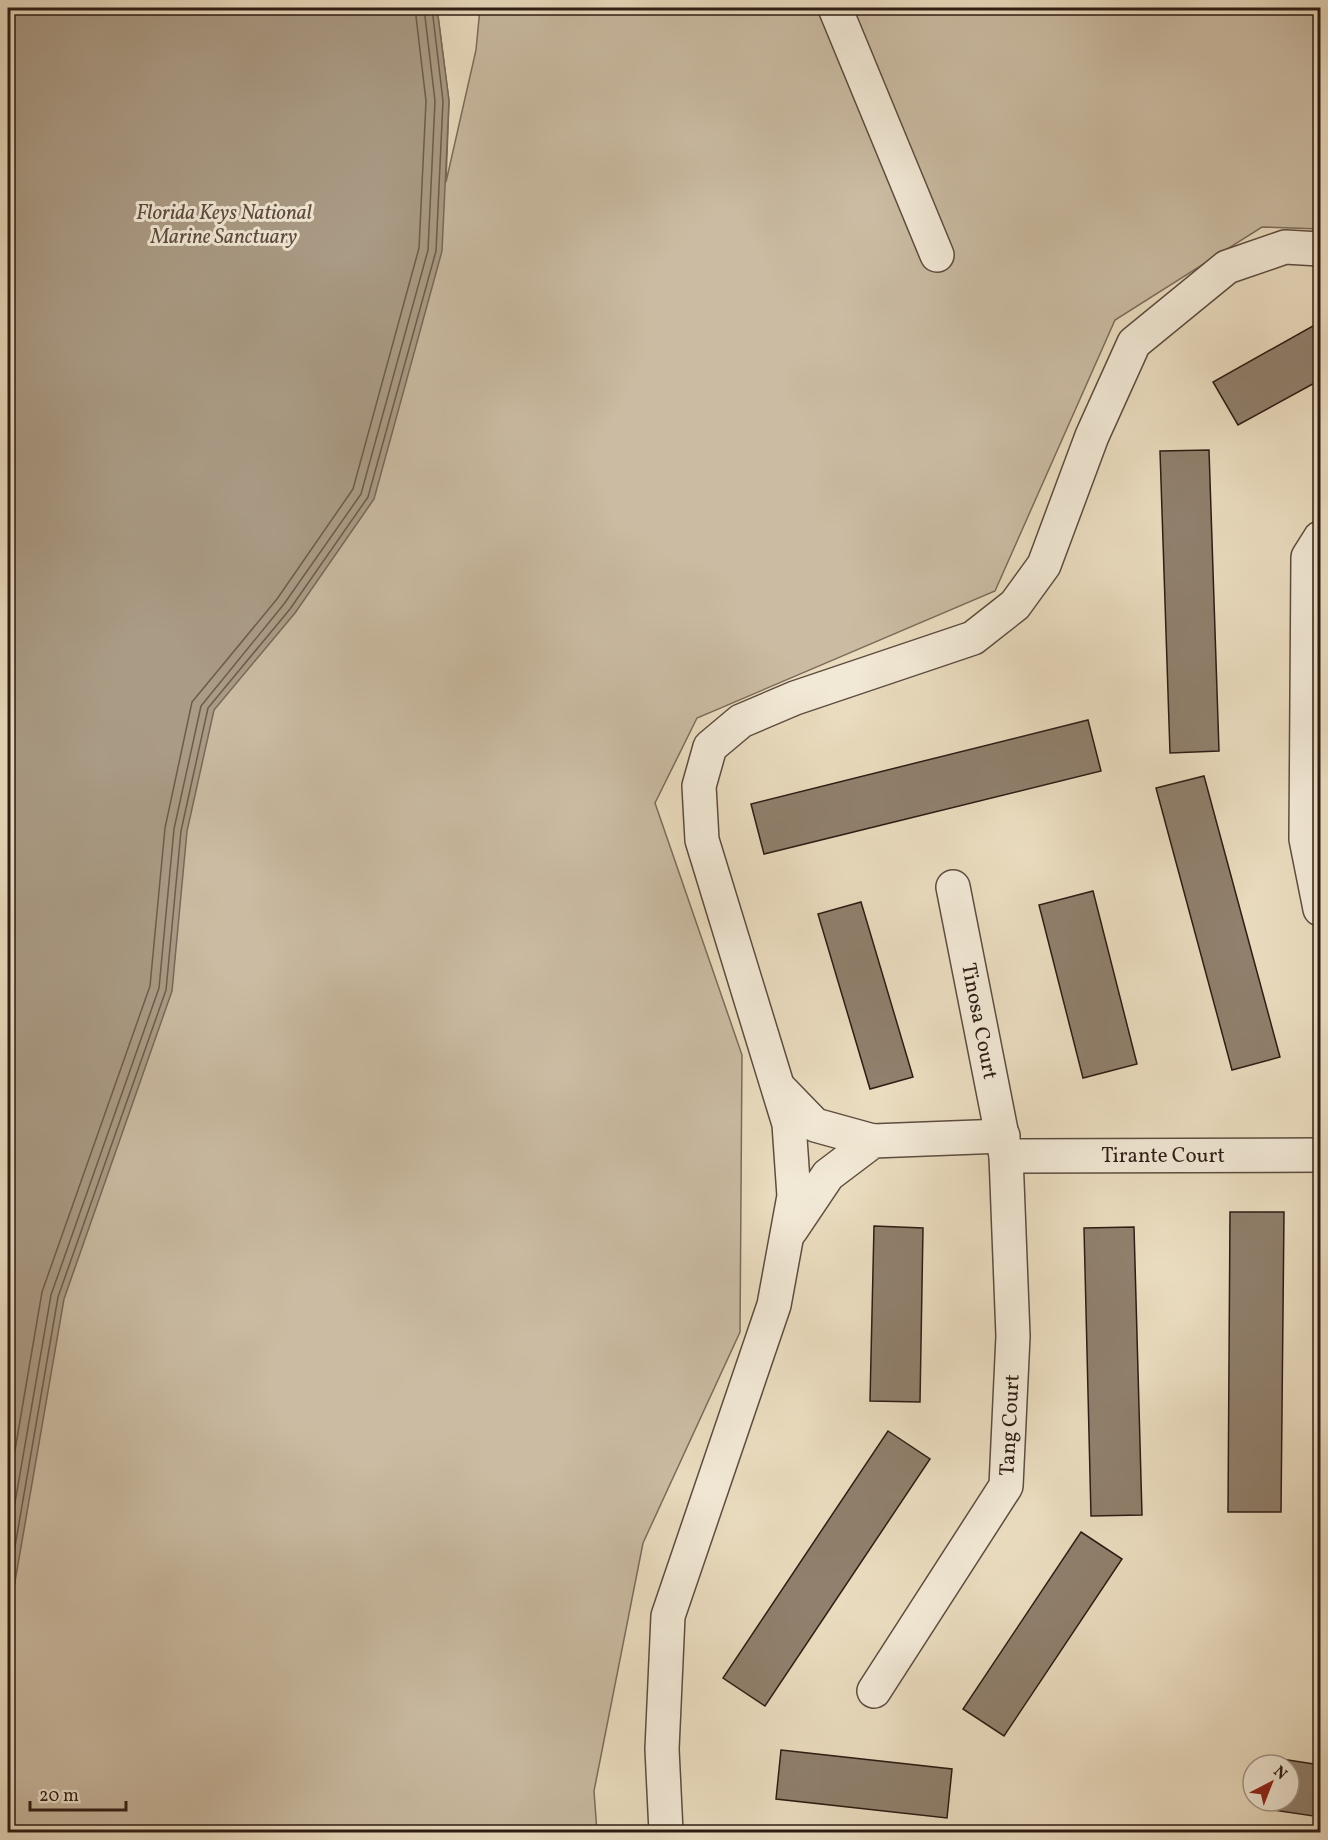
<svg xmlns="http://www.w3.org/2000/svg" width="1328" height="1840" font-family="Vollkorn,serif">
<style>
.green{fill:#cabba2;stroke:#7c6c5b;stroke-width:1.5}
.water{fill:#aa9b85;stroke:#786858;stroke-width:1.5}
.lines{fill:none;stroke-linecap:round;stroke-linejoin:round}
.shore{stroke:#6c5c4c;stroke-width:1.5}
.building{fill:#90806d;stroke:#2e1c14;stroke-width:1.5}
.minor-casing{stroke:#5d4c3f;stroke-width:36}
.minor{stroke:#f1e8d5;stroke-width:33}
.labels{text-anchor:middle;stroke-width:6;stroke-linejoin:round;paint-order:stroke}
.park-label{font-size:21px;font-style:italic;fill:#5d4c3f;stroke:#f1e8d5}
.street-label{font-size:21px;fill:#2e1c14;stroke:#f1e8d5}
</style>
<rect width="100%" height="100%" fill="#eadcbf"/>
<filter id="stains"><feTurbulence type="fractalNoise" baseFrequency=".00333" numOctaves="4"/><feColorMatrix values="0 0 0 0 .2 0 0 0 0 .09 0 0 0 0 .02 0 0 0 .5 -.17"/></filter>
<radialGradient id="worn" r=".72"><stop offset=".6" stop-color="#630" stop-opacity="0"/><stop offset="1" stop-color="#630" stop-opacity=".3"/></radialGradient>
<!-- green -->
<path class="green" d="M8 8H437L449 101 446 182 476 50 480 8H1320V229L1262 227 1115 320 995 591 697 718 655 803 742 1055 740 1332 643 1543 594 1791 597 1832H8Z"/>
<!-- water -->
<path class="water" d="M8 8H437L449 101 442 251 374 499 295 613 214 710 187 831 172 991 64 1299 8 1622Z"/>
<g class="lines">
<!-- shore -->
<g class="shore">
<path d="M8 1491 42 1292 150 986 165 828 192 702 277 599 353 489 419 248 426 101 415 8"/>
<path d="M8 1543 51 1295 159 988 174 829 201 706 284 604 361 494 428 250 435 101 424 8"/>
<path d="M8 1587 58 1297 166 990 181 831 208 708 290 609 368 497 436 251 443 101 432 8"/>
</g>
</g>
<!-- building -->
<g class="building">
<path d="M1320 322V380L1238 425 1213 382Z"/>
<path d="M1209 450 1219 751 1170 753 1160 451Z"/>
<path d="M1088 720 1101 771 764 854 751 804Z"/>
<path d="M1204 776 1280 1057 1232 1070 1156 788Z"/>
<path d="M1093 891 1137 1064 1083 1078 1039 905Z"/>
<path d="M861 902 913 1077 870 1089 818 914Z"/>
<path d="M1230 1212H1284L1281 1512H1228Z"/>
<path d="M874 1226 923 1228 920 1402 870 1401Z"/>
<path d="M1134 1227 1142 1515 1091 1516 1084 1228Z"/>
<path d="M888 1431 930 1459 765 1706 723 1678Z"/>
<path d="M1081 1532 1122 1559 1004 1736 963 1709Z"/>
<path d="M781 1750 952 1769 947 1818 776 1799Z"/>
<path d="M1275 1758 1320 1765V1817L1267 1809 1269 1801H1289V1765H1274Z"/>
</g>
<g class="lines">
<!-- minor casing -->
<g class="minor-casing">
<g id="minor">
<path d="M835 8 937 255"/>
<path d="M1320 538 1308 557 1306 839 1320 909"/>
<path d="M781 1090 815 1125 873 1141"/>
<path d="M1006 1156 1320 1155"/>
<path d="M791 1230 828 1175 873 1141 1003 1136"/>
<path d="M874 1691 1006 1486 1013 1336 1006 1156 953 887"/>
<path d="M666 1832 662 1749 668 1616 774 1305 794 1196 789 1124 702 840 699 786 710 747 741 721 795 698 973 638 1015 605 1044 565 1092 436 1134 343 1227 267 1285 247 1320 249"/>
</g>
</g>
<!-- minor -->
<use href="#minor" class="minor"/>
</g>
<g class="labels">
<!-- park labels -->
<g class="park-label">
<text x="224" y="219">Florida Keys National<tspan x="224" dy="24">Marine Sanctuary</tspan></text>
</g>
<!-- street labels -->
<g class="street-label">
<text transform="translate(980 1021) rotate(79)" y="7">Tinosa Court</text>
<text x="1163" y="1162">Tirante Court</text>
<text transform="translate(1009 1425) rotate(-87)" y="7">Tang Court</text>
</g>
</g>
<!-- margin -->
<rect width="1328" height="1840" fill="none" stroke="#eadcbf" stroke-width="30"/>
<rect x="9" y="9" width="1310" height="1822" fill="none" stroke="#2e1c14" stroke-width="3"/>
<rect x="15" y="15" width="1298" height="1810" fill="none" stroke="#2e1c14" stroke-width="1.5"/>
<!-- north arrow -->
<g transform="translate(1271 1783) rotate(42)"><circle r="28" fill="#f1e8d5" stroke="#a39688" stroke-width="1.5"/>
<path d="M0-4.5L10 22L0 15L-10 22Z" fill="#8f2418"/>
<text y="-9" font-size="16" font-weight="bold" text-anchor="middle" fill="#2e1c14">N</text>
</g>
<!-- scale -->
<path d="M30 1801v9h96v-9" fill="none" stroke="#2e1c14" stroke-width="3"/>
<text x="39" y="1801" font-size="18" fill="#2e1c14" stroke="#f1e8d5" stroke-width="4.5" paint-order="stroke">20 m</text>
<rect width="100%" height="100%" filter="url(#stains)"/>
<rect width="100%" height="100%" fill="url(#worn)"/>
</svg>
